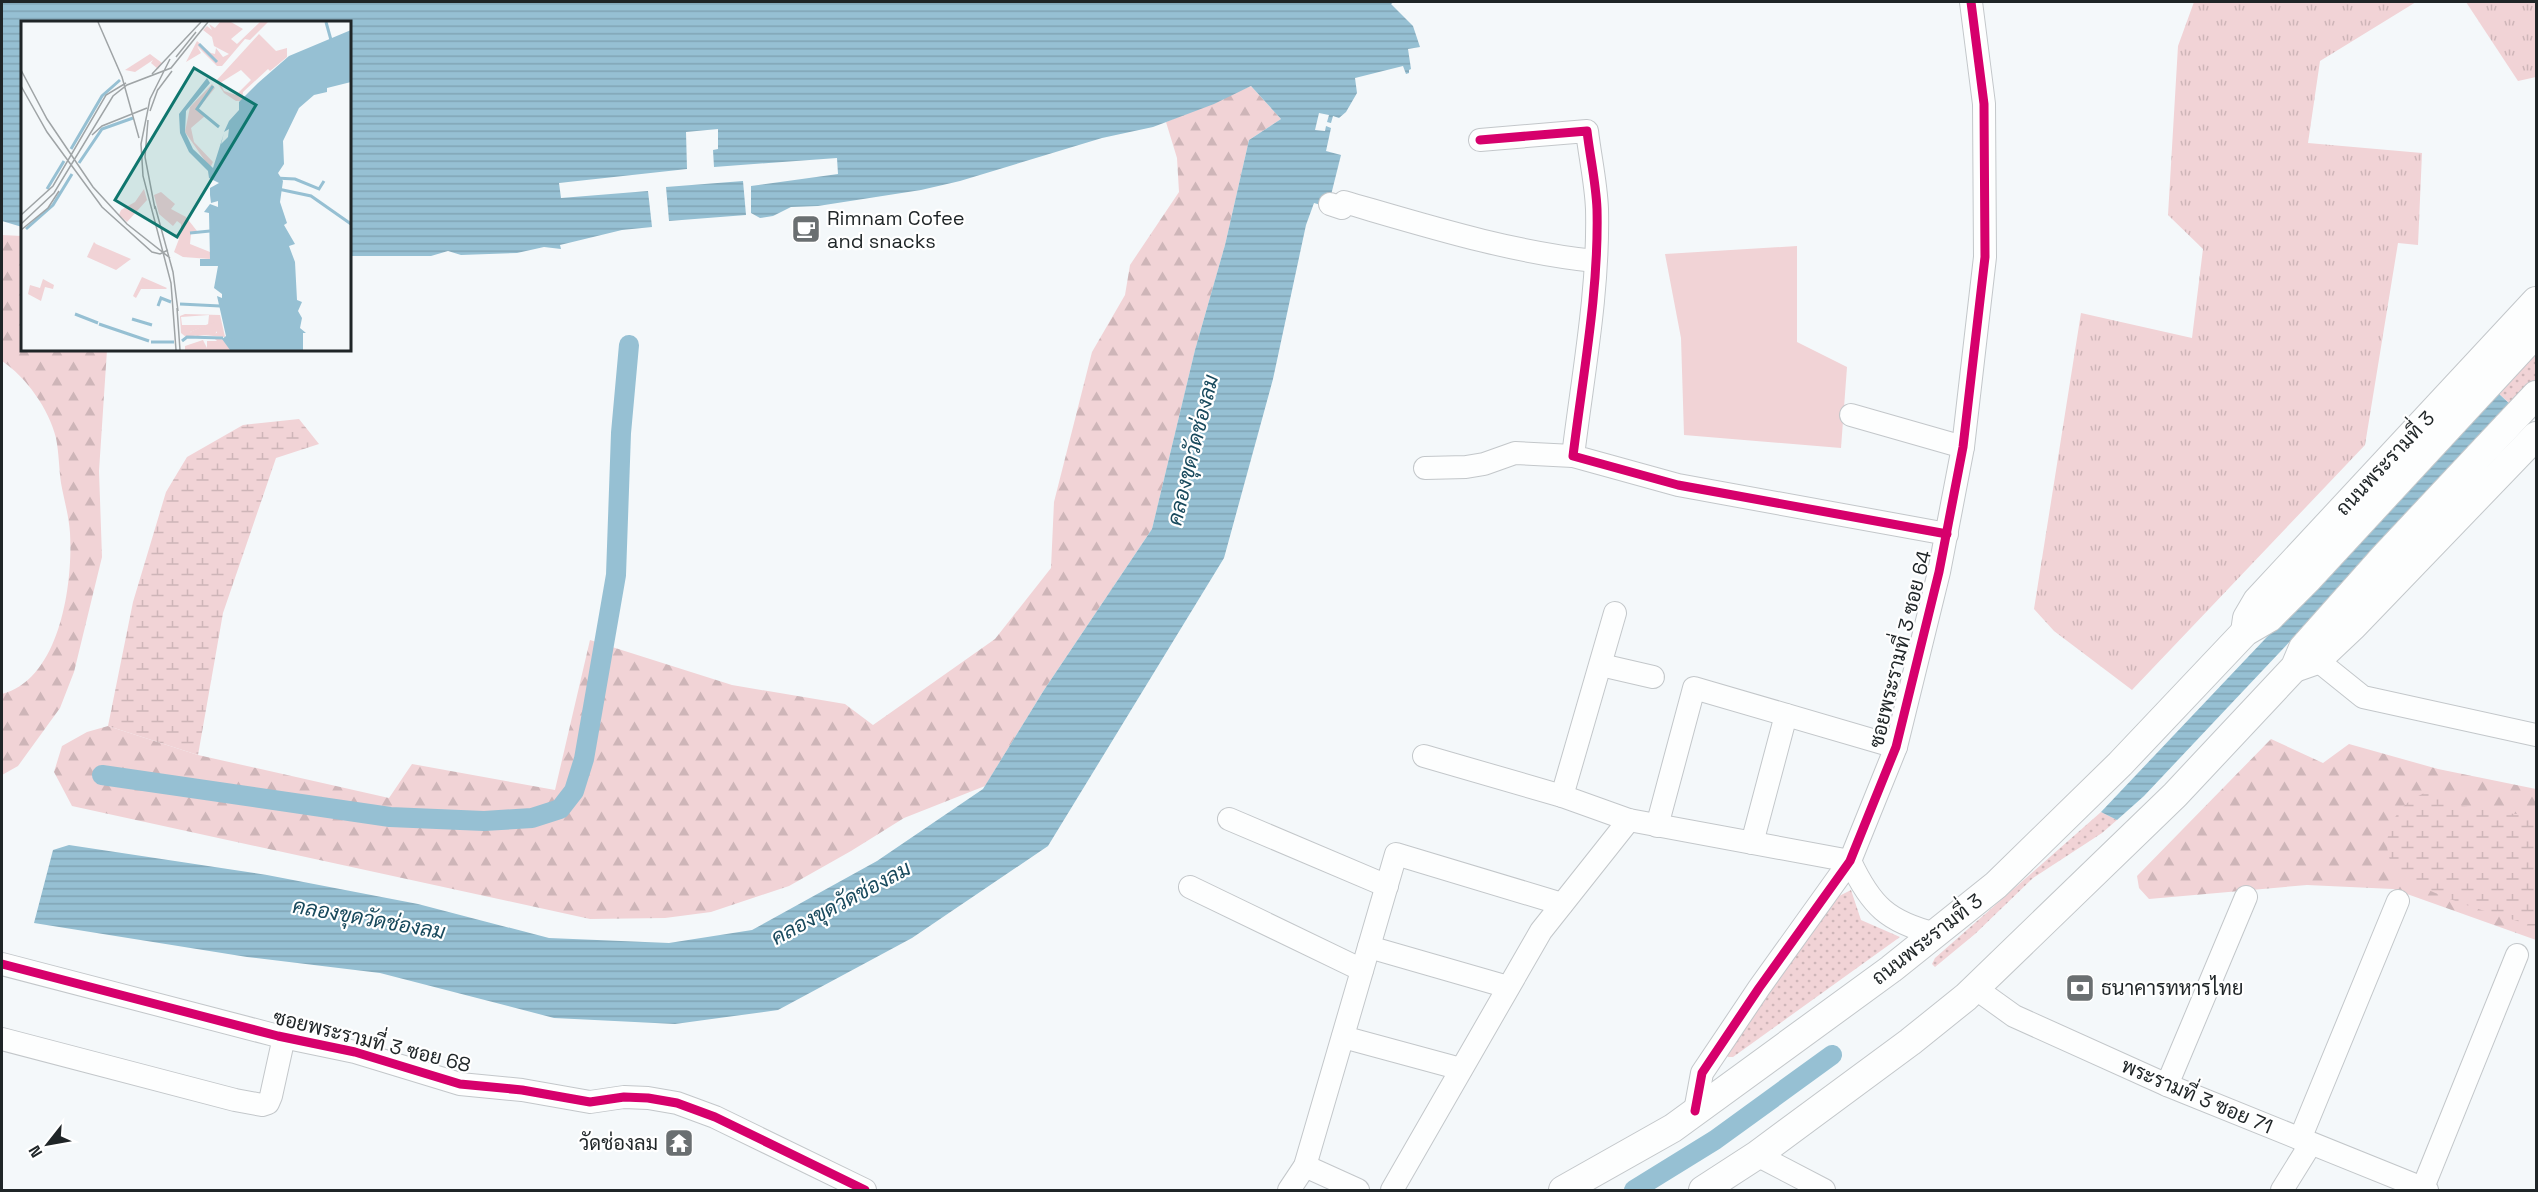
<svg xmlns="http://www.w3.org/2000/svg" width="2538" height="1192" font-family="'Space Grotesk',Sarabun,sans-serif">
<style>
.grass{fill:url(#grass-tufts)}
.forest{fill:url(#forest-firs)}
.wetland{fill:url(#wetland-marsh)}
.park{fill:url(#park-dots)}
.pitch{fill:#f1d3d6}
.water{fill:url(#water-rules)}
.lines{fill:none;stroke-linecap:round;stroke-linejoin:round}
.canal{stroke:#96c0d3;stroke-width:20}
.minor-casing{stroke:#c3c7ca;stroke-width:24}
.major-casing{stroke:#c3c7ca;stroke-width:30}
.minor{stroke:#fdfefe;stroke-width:22}
.major{stroke:#fdfefe;stroke-width:28}
.cycleway-casing{stroke:#fff;stroke-width:13}
.cycleway{stroke:#d6006c;stroke-width:9}
.labels{text-anchor:middle;stroke-width:4.5;stroke-linejoin:round;paint-order:stroke}
.poi-label{font-size:20px;fill:#1f2527;stroke:#fff;text-anchor:start}
.street-label{font-size:20px;fill:#1f2527;stroke:#fff}
.water-label{font-size:21px;font-style:italic;fill:#194a5d;stroke:#fff}
.inset-river{fill:none;stroke:#96c0d3;stroke-width:3}
.inset-road{fill:none;stroke:#9fa4a6;stroke-width:1.5}
.view{fill:#0f766e;fill-opacity:0.15;stroke:#0f766e;stroke-width:3}
.inset-edge{fill:none;stroke:#1f2527;stroke-width:3}
</style>
<defs>
<pattern id="grass-tufts" width="24" height="20" patternUnits="userSpaceOnUse" patternTransform="scale(1.5)"><rect width="24" height="20" fill="#f1d3d6"/><path d="M3 7l-1-3M5 7V3M7 7l1-3M15 17l-1-3M17 17v-4M19 17l1-3" fill="none" stroke="#ceb5b8"/></pattern>
<pattern id="forest-firs" width="22" height="20" patternUnits="userSpaceOnUse" patternTransform="scale(1.5)"><rect width="22" height="20" fill="#f1d3d6"/><path d="M5 1l3.5 6h-7zM16 11l3.5 6h-7z" fill="#ceb5b8"/></pattern>
<pattern id="wetland-marsh" width="20" height="14" patternUnits="userSpaceOnUse" patternTransform="scale(1.5)"><rect width="20" height="14" fill="#f1d3d6"/><path d="M1 5h8M5 5V1M11 12h8M15 12V8" fill="none" stroke="#ceb5b8"/></pattern>
<pattern id="park-dots" width="8" height="8" patternUnits="userSpaceOnUse" patternTransform="scale(1.5)"><rect width="8" height="8" fill="#f1d3d6"/><path d="M2 2h.1M6 6h.1" fill="none" stroke="#ceb5b8" stroke-width="1.8" stroke-linecap="round"/></pattern>
<pattern id="water-rules" width="6" height="5" patternUnits="userSpaceOnUse" patternTransform="scale(1.5)"><rect width="6" height="5" fill="#96c0d3"/><path d="M0 2.5h6" fill="none" stroke="#81a5b5"/></pattern>
</defs>
<rect width="100%" height="100%" fill="#f4f8fa"/>
<!-- grass -->
<g class="grass">
<path d="M2194 2H2416L2320 61 2308 143 2422 153 2418 245 2398 243 2365 445 2132 690 2054 631 2034 609 2081 313 2192 338 2203 249 2168 215 2178 46Z"/>
<path d="M2466 2H2536V77L2518 81Z"/>
</g>
<!-- forest -->
<g class="forest">
<path d="M1251 86 1281 119 1249 140 1225 245 1195 350 1152 529 1044 690 985 786 904 818 851 851 789 886 711 912 665 918 590 919 72 806 54 772 62 746 87 732 108 726 198 755 389 798 412 764 555 790 590 640 732 685 845 704 873 725 995 639 1051 568 1054 502 1092 352 1125 295 1130 265 1179 192 1177 158 1166 122Z"/>
<path d="M2 235 22 236V350H107L99 471 102 557 74 672 60 708 18 766 2 775V694C60 679 73 584 70 533 69 516 64 500 61 483 59 469 59 453 56 438 49 409 26 377 2 361Z"/>
<path d="M2271 739 2323 763 2349 744 2438 769 2536 789V940L2393 889 2307 885 2149 899 2139 888 2137 876Z"/>
</g>
<!-- wetland -->
<g class="wetland">
<path d="M299 419 319 444 276 458 223 613 198 755 108 726 133 602 166 492 187 457 243 425Z"/>
<path d="M2428 791 2449 803 2500 813 2536 815V924H2528C2490 913 2442 899 2407 879 2379 863 2383 825 2405 805 2411 799 2421 795 2428 791Z"/>
</g>
<!-- park -->
<g class="park">
<path d="M2536 329V392L2516 409 2498 393Z"/>
<path d="M2101 812 2117 820 2102 833 2033 878 1975 934 1935 967 1932 964 1935 958Z"/>
<path d="M1851 890 1861 920 1900 937 1733 1057H1728L1727 1053 1812 930 1839 896Z"/>
</g>
<!-- pitch -->
<path class="pitch" d="M1797 246V342L1847 367 1841 448 1684 435 1681 338 1665 254Z"/>
<!-- water -->
<g class="water">
<path d="M2 2H1394L1391 4 1413 26 1420 47 1408 49 1411 69 1409 70V73L1406 74 1403 66 1355 78 1357 93 1346 112 1339 118 1333 116 1331 123 1327 122 1329 115 1319 113 1315 130 1325 131 1326 126 1331 128 1326 151 1341 155 1328 207 1314 203 1306 225 1273 379 1224 558 1048 846 912 938 778 1010 675 1024 554 1018 380 973 247 957 34 923 53 850 69 845 267 875 418 904 549 938 669 943 752 930 877 861 983 789 1044 690 1152 529 1195 350 1225 245 1249 140 1281 119 1251 86 1214 104 1153 127 1102 138 960 181 921 190 818 206 791 207 773 216 760 218 751 213V186L838 174 837 158 714 167 713 150 718 149V129L686 132 687 169 559 183 561 198 648 191 652 227 622 230 560 245 561 249 544 247 517 253 461 255 448 251 431 256H350V22H22V227L2 221Z"/>
<path d="M743 181 746 215 669 221 666 187Z"/>
<path d="M2498 393 2512 406 2144 796 2117 820 2101 812Z"/>
</g>
<g class="lines">
<!-- canal -->
<g class="canal">
<path d="M102 775 390 817 484 821 532 818 560 809 574 791 584 759 616 575 621 433 629 345"/>
<path d="M1634 1190 1715 1140 1832 1055"/>
</g>
<!-- minor casing -->
<g class="minor-casing">
<g id="minor">
<path d="M1480 140 1587 131C1590 157 1596 183 1597 209 1599 291 1583 374 1573 456L1678 485 1947 534"/>
<path d="M1330 204 1342 208 1344 202C1427 226 1509 252 1595 261"/>
<path d="M1851 415 1963 447"/>
<path d="M1425 468 1466 467 1484 464 1515 453 1573 456"/>
<path d="M2317 660 2363 697 2536 735"/>
<path d="M1601 665 1653 677"/>
<path d="M1424 756 1562 796 1629 820 1850 861"/>
<path d="M1562 796 1615 613"/>
<path d="M1229 819 1387 886"/>
<path d="M1657 826 1694 688 1896 747"/>
<path d="M1752 843 1786 715"/>
<path d="M1850 861C1871 906 1888 922 1936 934"/>
<path d="M1190 887 1362 970"/>
<path d="M1369 947 1508 987"/>
<path d="M2 964 278 1036 355 1052 460 1084 522 1090 590 1102 624 1097 648 1098 677 1103 715 1117 865 1190"/>
<path d="M1975 988 2014 1016 2167 1085 2427 1190"/>
<path d="M1343 1037 1461 1069"/>
<path d="M2 1039 235 1100 262 1105 268 1103 271 1096 284 1037"/>
<path d="M2167 1085 2246 897"/>
<path d="M1695 1111 1702 1073 1759 988 1850 861 1896 747 1939 572 1963 447 1985 257 1984 104 1971 2"/>
<path d="M2300 1139 2398 901"/>
<path d="M1757 1155 1824 1190"/>
<path d="M1305 1166 1358 1190"/>
<path d="M1289 1190 1305 1166 1396 854 1562 904"/>
<path d="M1392 1190 1541 931 1629 820"/>
<path d="M2282 1190 2310 1145"/>
<path d="M2422 1190 2517 955"/>
</g>
</g>
<!-- major casing -->
<g class="major-casing">
<g id="major">
<path d="M2245 632 2247 618 2257 601 2536 301"/>
<path d="M2297 667 2317 660 2353 626 2536 436"/>
<path d="M1563 1190 1673 1128 1891 969 1996 885 2120 764 2245 632 2269 618 2308 579 2536 333"/>
<path d="M1703 1190 1757 1155 1910 1042 1966 997 2175 795 2295 667 2303 648 2384 557 2536 395"/>
</g>
</g>
<!-- minor -->
<use href="#minor" class="minor"/>
<!-- major -->
<use href="#major" class="major"/>
<!-- cycleway casing -->
<g class="cycleway-casing">
<g id="cycleway">
<path d="M1480 140 1587 131C1590 157 1596 183 1597 209 1599 291 1583 374 1573 456L1678 485 1947 534"/>
<path d="M2 964 278 1036 355 1052 460 1084 522 1090 590 1102 624 1097 648 1098 677 1103 715 1117 865 1190"/>
<path d="M1695 1111 1702 1073 1759 988 1850 861 1896 747 1939 572 1963 447 1985 257 1984 104 1971 2"/>
</g>
</g>
<!-- cycleway -->
<use href="#cycleway" class="cycleway"/>
</g>
<!-- icons -->
<defs>
<g id="cafe-square" transform="scale(1.5)"><rect x="-9" y="-9" width="18" height="18" rx="4" fill="#6a6f71" stroke="#fff"/><path d="M-5.5-4.5H6V0H3Q3 3.5 0 3.5H-2.5Q-5.5 3.5-5.5 0ZM3-3.2v2h1.7v-2ZM-6 4.5H4V6H-6Z" fill="#fff"/></g>
<g id="bank-square" transform="scale(1.5)"><rect x="-9" y="-9" width="18" height="18" rx="4" fill="#6a6f71" stroke="#fff"/><path d="M-6-4H6V4H-6ZM0-2.3a2.3 2.3 0 1 0 0 4.6a2.3 2.3 0 1 0 0-4.6Z" fill="#fff"/></g>
<g id="temple-square" transform="scale(1.5)"><rect x="-9" y="-9" width="18" height="18" rx="4" fill="#6a6f71" stroke="#fff"/><path d="M0-6L5-2H3V0L6.5 2.5H4V6H1.5V3h-3V6H-4V2.5H-6.5L-3 0V-2H-5Z" fill="#fff"/></g>
</defs>
<g fill-rule="evenodd">
<use href="#cafe-square" x="806" y="229"/>
<use href="#bank-square" x="2080" y="988"/>
<use href="#temple-square" x="679" y="1143"/>
</g>
<g class="labels">
<!-- poi labels -->
<g class="poi-label">
<text x="827" y="225">Rimnam Cofee<tspan x="827" dy="23">and snacks</tspan></text>
<text x="2101" y="995">ธนาคารทหารไทย</text>
<text x="658" y="1150" text-anchor="end">วัดช่องลม</text>
</g>
<!-- street labels -->
<g class="street-label">
<text transform="translate(2385 463) rotate(-47)" y="7">ถนนพระรามที่ 3</text>
<text transform="translate(1900 649) rotate(-76)" y="7">ซอยพระรามที่ 3 ซอย 64</text>
<text transform="translate(1927 939) rotate(-38)" y="7">ถนนพระรามที่ 3</text>
<text transform="translate(372 1041) rotate(14)" y="7">ซอยพระรามที่ 3 ซอย 68</text>
<text transform="translate(2197 1096) rotate(23)" y="7">พระรามที่ 3 ซอย 71</text>
</g>
<!-- water labels -->
<g class="water-label">
<text transform="translate(1193 450) rotate(-76)" y="7">คลองขุดวัดช่องลม</text>
<text transform="translate(841 903) rotate(-28)" y="7">คลองขุดวัดช่องลม</text>
<text transform="translate(369 919) rotate(10)" y="7">คลองขุดวัดช่องลม</text>
</g>
</g>
<!-- overview -->
<g transform="translate(21 21)">
<rect width="330" height="330" fill="#f4f8fa"/>
<path d="M140 171 154 183 150 188 165 196 176 210 170 213 169 223 189 231V238L162 236 153 231 158 218 152 214 160 212V203L156 200 152 205 138 193 133 174ZM73 221 75 223 110 238 95 249 66 236ZM22 258 33 264 32 268 24 266 20 280 7 273 9 264 19 267ZM194 300 198 307 194 313 176 315 169 311Z" fill="#f1d3d6"/>
<path d="M199 1H210L222 8 210 18 216 23 239 1H247L229 19 224 18 201 45H196L176 25 180 32 165 41 176 20 190 32 194 33 195 27 202 36 208 33 193 25 191 16 182 9 186 5 191 9 188 3 194 7ZM238 13 255 30 266 27V36L249 50 247 48 222 71 221 80H215L203 72 195 60ZM220 49 230 59 215 74 203 70 199 62ZM191 63 194 67 177 88 184 95 170 107 173 121 192 141 189 147 164 111 169 86ZM123 168 126 179 106 201 98 194 100 189 114 181ZM164 293 199 294 204 316 182 314 196 312 194 301 169 311 179 314 165 316 160 312 159 295ZM188 294 187 304H161L160 296Z" fill="#f1d3d6" fill-rule="evenodd"/>
<path d="M129 33 141 42 137 48 130 42 132 39 114 51 104 49ZM121 256 146 267 145 268H120L115 277 112 275ZM193 317 205 319 209 329H164V325L182 319 186 327V320H196Z" fill="#f1d3d6"/>
<path d="M330 9V61L306 67V71L293 74 278 87 262 120 263 143 257 152 262 160 259 181 266 202 263 204 274 223 268 225 274 241 276 279 281 281 277 290 281 297 279 307 285 312H282V329H209L201 318 205 315 196 275 201 277V273L193 267 197 245H179V238H189L188 192 183 191 189 183 197 186V180L190 182 189 174V167L198 162 188 157 187 150 168 131 159 112 158 93 186 57 189 62 165 90 164 111 172 128 192 147 203 112 200 123 207 116 208 108 203 111 208 100 218 89V81L237 62 268 35Z" fill="#96c0d3"/>
<path class="inset-river" d="M305 1 310 19M178 23 196 41M192 65 176 88 198 106M50 128 81 75 99 59M58 142 81 108 112 97M254 157 274 158 298 168 303 160M26 168 43 140M257 168 290 175 330 203M5 208 32 184 51 153M169 212 189 210M159 283 199 285M137 285 140 277 150 281M54 293 77 302M111 298 131 304M78 303 128 320M207 317 230 329M161 320 166 316 202 317M130 321H153"/>
<path class="inset-road" d="M77 1 101 56 118 117M155 36 175 11M149 38 129 78 120 123 122 155 150 262 155 329M0 49 26 98 72 166 106 203 149 237M131 53 180 1M0 65 26 111 81 186 131 231 139 233 147 229M136 70 151 50M129 90 137 68M127 99 124 136 134 188M71 114 81 105 126 87M134 185 152 251 157 290M0 194 32 165 85 74 105 62M0 203 33 172 92 75 106 64 150 47 187 1M0 209 27 187 38 170M156 287 159 329"/>
<path class="view" d="M173 47 235 84 156 216 94 179Z"/>
<rect width="330" height="330" class="inset-edge"/>
</g>
<!-- border -->
<rect width="2538" height="1192" fill="none" stroke="#1f2527" stroke-width="6"/>
<!-- north arrow -->
<g transform="translate(48 1144) rotate(239)" stroke="#ffffff" stroke-width="4.5" paint-order="stroke">
<path d="M0-4.5L10 22L0 15L-10 22Z" fill="#1f2527"/>
<text y="-9" font-size="16" font-weight="bold" text-anchor="middle" fill="#1f2527">N</text>
</g>
</svg>
